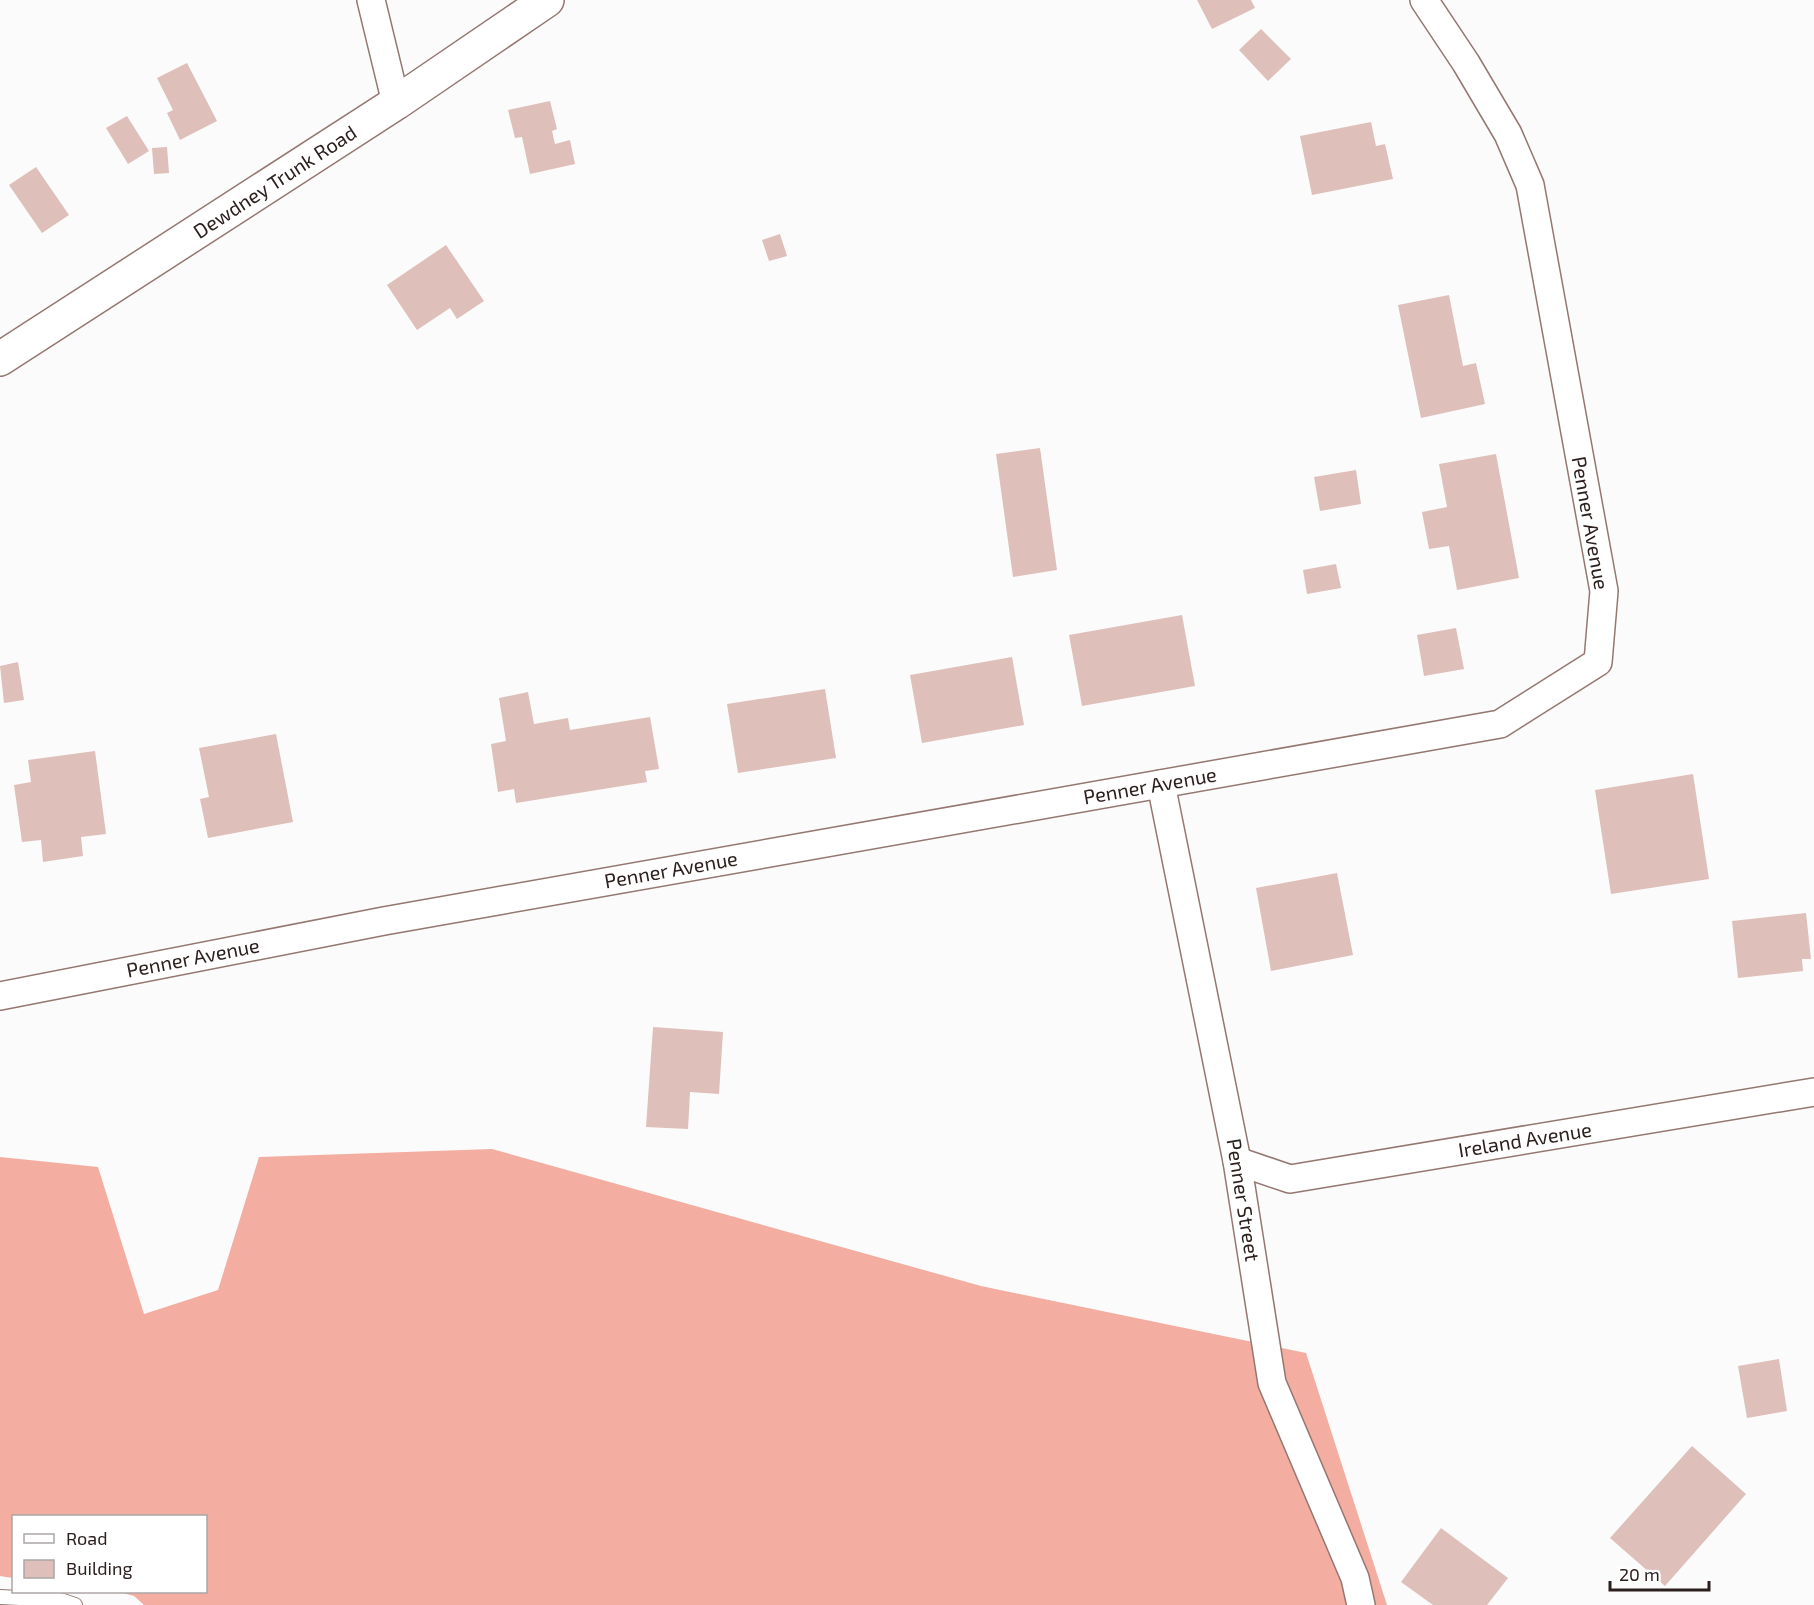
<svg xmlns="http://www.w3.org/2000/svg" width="1814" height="1605" font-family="'Exo 2',sans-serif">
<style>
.forest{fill:#f3aea1}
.building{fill:#dfbfb9}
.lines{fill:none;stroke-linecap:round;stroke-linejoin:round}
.lane-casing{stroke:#947771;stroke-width:16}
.street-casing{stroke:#947771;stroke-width:30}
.secondary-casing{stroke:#947771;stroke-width:36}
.lane{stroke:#fff;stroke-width:14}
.street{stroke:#fff;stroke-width:27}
.secondary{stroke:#fff;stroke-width:33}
.labels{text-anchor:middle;stroke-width:6;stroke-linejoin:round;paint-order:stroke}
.street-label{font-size:20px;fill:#2c201e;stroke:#fff}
</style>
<rect width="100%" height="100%" fill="#fbfbfb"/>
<!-- forest -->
<path class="forest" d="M492 1149 981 1286 1306 1353 1387 1605H144L134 1596 119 1592H206V1516H14L13 1578 0 1576V1157L98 1167 144 1314 218 1290 259 1157Z"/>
<!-- building -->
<g class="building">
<path d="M1197 0H1251L1255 8 1212 29Z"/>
<path d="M1261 29 1291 59 1268 81 1239 50Z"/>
<path d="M187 63 217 121 180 140 167 113 173 110 157 78Z"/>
<path d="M550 101 557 129 552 131 555 144 570 140 575 164 530 174 522 137 515 138 508 110Z"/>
<path d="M127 116 149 151 128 164 106 128Z"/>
<path d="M1371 122 1376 146 1385 144 1393 179 1312 195 1300 136Z"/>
<path d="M167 147 169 173 154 174 152 148Z"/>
<path d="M36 167 69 215 42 233 9 185Z"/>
<path d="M780 234 787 256 769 261 762 240Z"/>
<path d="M446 245 484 301 457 319 450 308 417 330 387 285Z"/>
<path d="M1449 295 1463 366 1476 363 1485 404 1421 418 1398 305Z"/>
<path d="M1040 448 1057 570 1013 577 996 454Z"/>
<path d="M1496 454 1519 578 1457 590 1449 546 1429 549 1422 512 1447 507 1439 464Z"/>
<path d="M1356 470 1361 504 1320 511 1314 477Z"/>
<path d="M1336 564 1341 588 1307 594 1303 570Z"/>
<path d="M1182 615 1195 686 1082 706 1069 635Z"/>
<path d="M1456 628 1464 669 1424 676 1417 635Z"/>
<path d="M1012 657 1024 725 922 743 910 675Z"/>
<path d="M18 662 24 700 4 703 0 666Z"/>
<path d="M825 689 836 758 738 773 727 704Z"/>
<path d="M528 692 534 724 568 718 570 730 650 717 659 769 645 771 647 782 516 803 514 789 498 792 491 744 506 741 499 698Z"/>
<path d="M276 734 293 822 208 838 200 799 209 797 199 748Z"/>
<path d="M95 751 106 834 81 837 83 856 43 862 41 840 22 842 14 785 31 782 28 760Z"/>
<path d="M1693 774 1709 879 1611 894 1595 790Z"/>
<path d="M1337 873 1353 955 1271 971 1256 888Z"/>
<path d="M1806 913 1811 959H1802L1803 971 1738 978 1732 921Z"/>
<path d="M653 1027 723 1032 719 1094 690 1092 688 1129 646 1127Z"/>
<path d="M1779 1359 1787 1411 1747 1418 1738 1366Z"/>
<path d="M1692 1446 1746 1494 1665 1586 1610 1538Z"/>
<path d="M1441 1528 1508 1578 1487 1605H1433L1401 1582Z"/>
</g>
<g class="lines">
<!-- lane casing -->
<g class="lane-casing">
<path id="lane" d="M0 1597 60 1600 75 1605"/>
</g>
<!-- street casing -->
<g class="street-casing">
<g id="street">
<path d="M371 0 396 103"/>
<path d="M1161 784 1237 1161 1272 1383 1355 1578 1361 1605"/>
<path d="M0 996 384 921 1500 724 1598 662 1604 591 1530 185 1508 134 1466 63 1424 0"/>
<path d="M1237 1161 1290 1179 1814 1092"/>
</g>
</g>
<!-- secondary casing -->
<g class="secondary-casing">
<path id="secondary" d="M0 359 396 103 547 0"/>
</g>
<!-- lane -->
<use href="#lane" class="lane"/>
<!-- street -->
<use href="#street" class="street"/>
<!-- secondary -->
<use href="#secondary" class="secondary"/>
</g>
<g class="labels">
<!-- street labels -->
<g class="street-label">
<text transform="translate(275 182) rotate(-33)" y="7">Dewdney Trunk Road</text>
<text transform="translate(1590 523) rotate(80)" y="7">Penner Avenue</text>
<text transform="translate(1150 786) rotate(-10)" y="7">Penner Avenue</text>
<text transform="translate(671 870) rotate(-10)" y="7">Penner Avenue</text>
<text transform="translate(193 958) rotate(-11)" y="7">Penner Avenue</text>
<text transform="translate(1525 1140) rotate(-9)" y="7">Ireland Avenue</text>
<text transform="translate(1243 1200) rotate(81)" y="7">Penner Street</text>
</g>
</g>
<!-- legend -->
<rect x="12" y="1515" width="195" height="78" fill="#ffffff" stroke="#aba6a5" stroke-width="1.5"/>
<rect x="24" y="1534" width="30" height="9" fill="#ffffff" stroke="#aba6a5" stroke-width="1.5"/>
<text x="66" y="1545" font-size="18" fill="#2c201e">Road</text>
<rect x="24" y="1560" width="30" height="18" fill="#dfbfb9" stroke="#aba6a5" stroke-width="1.5"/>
<text x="66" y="1575" font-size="18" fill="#2c201e">Building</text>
<!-- scale -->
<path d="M1610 1581v9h99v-9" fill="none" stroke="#2c201e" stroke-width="3"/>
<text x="1619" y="1581" font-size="18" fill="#2c201e" stroke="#ffffff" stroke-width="4.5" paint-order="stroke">20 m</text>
</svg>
